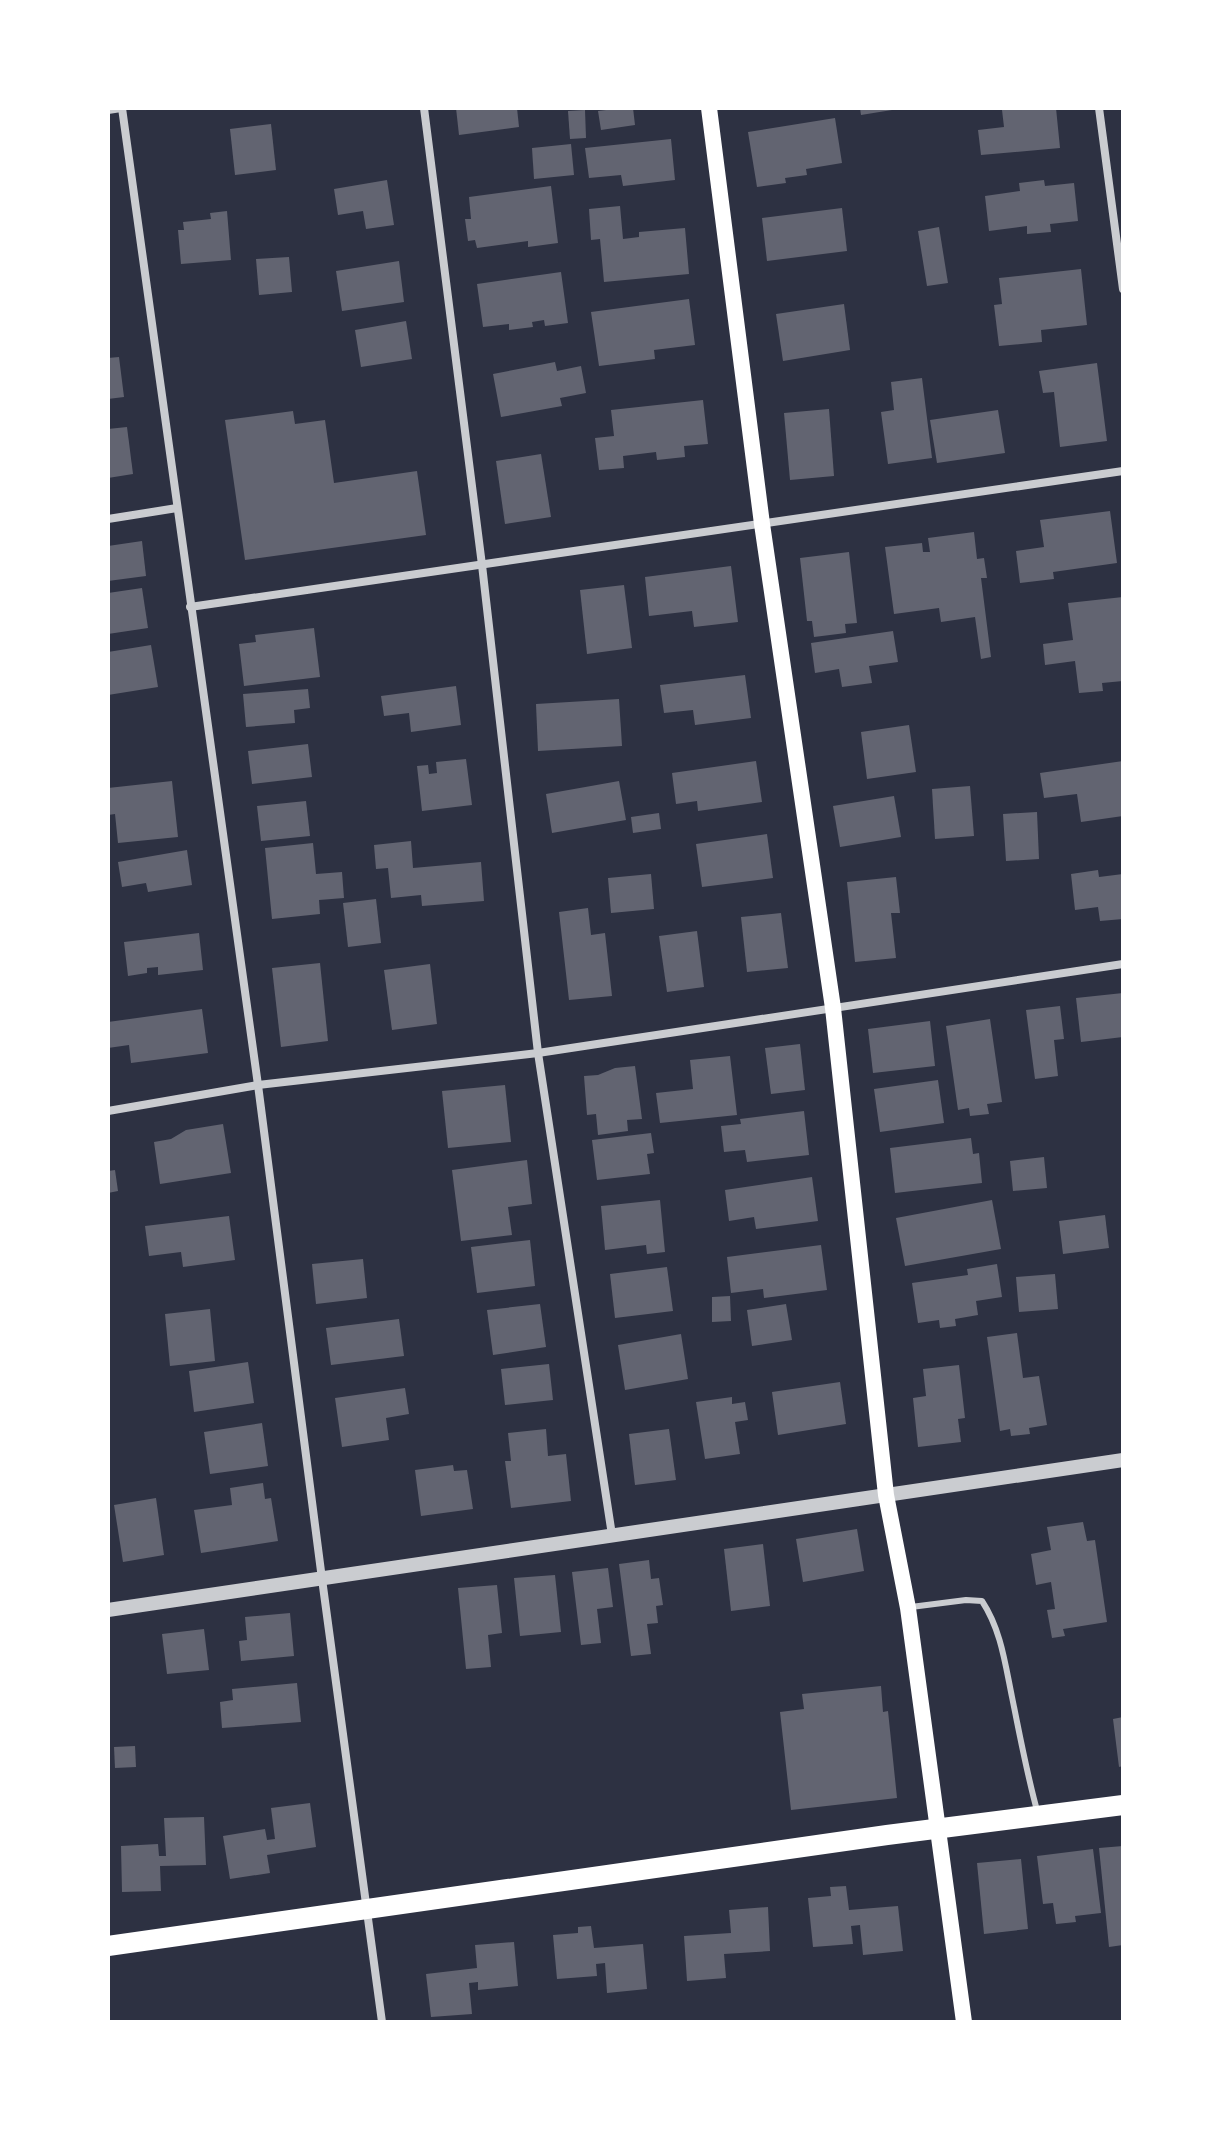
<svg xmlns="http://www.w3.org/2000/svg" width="1231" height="2130" font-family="Raleway,sans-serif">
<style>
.building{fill:#626471}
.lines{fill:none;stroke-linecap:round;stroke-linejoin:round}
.service{stroke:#caccd0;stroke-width:6}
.minor{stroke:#caccd0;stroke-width:8}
.tertiary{stroke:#caccd0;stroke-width:14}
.secondary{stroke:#fff;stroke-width:16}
.primary{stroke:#fff;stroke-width:20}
</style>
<rect width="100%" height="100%" fill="#2d3142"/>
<!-- building -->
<g class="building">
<path d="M456 108H517L519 127 459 135Z"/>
<path d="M605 108H633L635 125 601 130 598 111 606 110Z"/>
<path d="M860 108H892V110L861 115Z"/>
<path d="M1019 108H1056L1060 148 981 155 978 130 1004 127 1002 110Z"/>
<path d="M585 110 586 138 570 139 568 111Z"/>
<path d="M835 118 842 163 806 169 807 175 785 178 786 183 757 187 748 132Z"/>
<path d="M271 124 276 170 235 175 230 129Z"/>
<path d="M671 139 675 180 623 186 621 175 589 178 585 148Z"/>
<path d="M571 144 574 175 534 179 532 148Z"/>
<path d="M387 180 394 225 366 229 363 211 338 215 334 189Z"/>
<path d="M1044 180 1045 186 1074 183 1078 221 1050 224 1051 232 1027 234V226L989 231 985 196 1020 191 1019 183Z"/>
<path d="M551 186 558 243 528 247V241L477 248 475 240 468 241 465 219H471L469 197Z"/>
<path d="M620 206 623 239 639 237V232L685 228 689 274 604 282 600 239 591 240 589 209Z"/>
<path d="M842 208 847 251 767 261 762 218Z"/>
<path d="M227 211 231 260 181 264 178 230H184L183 222 211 219 210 213Z"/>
<path d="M939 227 948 283 927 286 918 231Z"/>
<path d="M289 257 292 292 259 295 256 259Z"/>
<path d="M399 261 404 302 342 311 336 271Z"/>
<path d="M1081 269 1087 325 1041 330 1042 342 999 346 994 305 1002 304 999 278Z"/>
<path d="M561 272 568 323 545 326 544 320 532 322 533 327 509 330V324L483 327 477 284Z"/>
<path d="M689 299 695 345 654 350 655 359 599 366 591 312Z"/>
<path d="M844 304 850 350 783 361 776 314Z"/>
<path d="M406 321 412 359 361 367 355 330Z"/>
<path d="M119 357 124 397 108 399V358Z"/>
<path d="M555 362 557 371 581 366 586 393 560 398 562 406 501 417 493 374Z"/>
<path d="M1097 363 1107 441 1060 447 1054 392 1043 393 1039 371Z"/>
<path d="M922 378 932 458 888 464 881 412 894 410 891 382Z"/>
<path d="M703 400 708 444 684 446 685 457 657 460 656 452 623 456 624 468 599 470 595 438 614 436 611 410Z"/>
<path d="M829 409 834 476 790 480 784 413Z"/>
<path d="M998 410 1005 453 937 463 930 420Z"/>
<path d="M293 411 295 424 325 420 334 483 417 471 426 535 245 560 225 420Z"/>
<path d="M127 427 133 474 108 478V429Z"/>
<path d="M541 454 551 517 505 524 496 461Z"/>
<path d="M1110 511 1117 563 1053 572 1054 579 1020 583 1016 551 1044 547 1040 520Z"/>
<path d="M974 532 977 559 984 558 987 578H981L991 657 981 659 975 617 941 622 939 608 894 614 885 547 922 543 923 552H930L928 538Z"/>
<path d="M142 541 146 576 108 581V546Z"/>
<path d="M849 552 857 623 845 624 846 633 814 637 812 621H807L800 558Z"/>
<path d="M731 566 738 622 694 627 692 611 649 616 645 577Z"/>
<path d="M624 585 632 648 587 654 580 590Z"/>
<path d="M142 588 148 628 108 634V593Z"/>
<path d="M1123 597V681L1102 683 1103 691 1079 693 1075 661 1045 665 1043 644 1073 640 1068 603Z"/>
<path d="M314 628 320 677 244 686 239 644 256 642 255 635Z"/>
<path d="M893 631 898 662 869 666 872 683 842 687 839 669 815 673 811 643Z"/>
<path d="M151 645 158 687 108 695V652Z"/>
<path d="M745 675 751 718 695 725 693 710 664 713 660 685Z"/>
<path d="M456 686 461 725 411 732 409 713 384 716 381 696Z"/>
<path d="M308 689 310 708 294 710 295 723 246 727 243 694Z"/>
<path d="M619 699 622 746 538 751 536 704Z"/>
<path d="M909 725 916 772 867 779 861 732Z"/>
<path d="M308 744 312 777 252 784 248 751Z"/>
<path d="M466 759 472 805 422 811 417 766 428 765 429 774 437 773 436 762Z"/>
<path d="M756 761 762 802 698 811 697 801 676 804 672 773Z"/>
<path d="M1123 761V816L1081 822 1077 794 1044 798 1040 773Z"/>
<path d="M172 781 178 837 118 843 115 814 108 815V788Z"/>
<path d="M619 781 626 820 552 833 546 794Z"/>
<path d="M970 786 974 836 935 839 932 789Z"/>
<path d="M894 796 901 837 840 847 833 806Z"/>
<path d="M306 801 310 836 261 841 257 806Z"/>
<path d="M1037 812 1039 859 1006 861 1003 814Z"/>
<path d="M659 813 661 829 633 833 631 817Z"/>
<path d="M767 834 773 878 702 887 696 844Z"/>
<path d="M411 841 413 868 481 862 484 901 422 906 421 895 391 898 388 868 376 869 374 845Z"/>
<path d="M313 843 316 874 342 872 344 898 319 900 320 914 272 919 265 848Z"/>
<path d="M187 850 192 885 148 892 146 883 122 887 118 862Z"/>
<path d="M1098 870 1099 877 1123 874V919L1100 921 1098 907 1075 910 1071 874Z"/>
<path d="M651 874 654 909 611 913 608 878Z"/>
<path d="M896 877 900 913H891L896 958 855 962 847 882Z"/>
<path d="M376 899 381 943 348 947 343 903Z"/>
<path d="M588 908 591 935 605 933 612 996 569 1000 559 912Z"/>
<path d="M781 913 788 968 747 972 741 917Z"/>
<path d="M697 931 704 987 667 992 659 936Z"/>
<path d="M199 933 203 970 158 975V967L147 968V973L128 976 124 942Z"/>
<path d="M320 963 328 1041 281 1047 272 968Z"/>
<path d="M430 964 437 1024 392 1030 384 970Z"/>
<path d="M1123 993V1037L1081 1042 1076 998Z"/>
<path d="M1060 1006 1064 1039 1054 1040 1058 1076 1035 1079 1026 1010Z"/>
<path d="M202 1009 208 1053 131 1063 129 1045 108 1048V1022Z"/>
<path d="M990 1019 1002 1102 987 1104 989 1114 970 1116 969 1108 958 1110 946 1026Z"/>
<path d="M930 1021 935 1066 873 1073 868 1029Z"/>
<path d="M800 1044 805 1090 771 1094 765 1048Z"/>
<path d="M730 1056 737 1115 660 1123 656 1093 693 1089 690 1060Z"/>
<path d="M635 1066 642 1119 627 1120 628 1131 598 1135 596 1114 587 1115 584 1076 598 1075 615 1068Z"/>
<path d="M938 1080 944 1123 880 1132 874 1089Z"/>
<path d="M505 1085 511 1142 448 1148 442 1091Z"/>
<path d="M804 1111 809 1155 747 1162 745 1150 724 1152 721 1126 741 1124 740 1119Z"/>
<path d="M223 1124 231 1173 160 1184 154 1142 171 1139 186 1130Z"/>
<path d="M651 1133 654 1153 647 1154 650 1174 597 1180 592 1140Z"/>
<path d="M971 1138 973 1154 979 1153 982 1183 895 1193 890 1148Z"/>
<path d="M1044 1157 1047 1188 1013 1191 1010 1161Z"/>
<path d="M527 1160 532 1204 508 1207 512 1235 461 1241 452 1170Z"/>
<path d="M115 1170 118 1191 108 1193V1171Z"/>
<path d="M812 1177 818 1221 756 1229 754 1217 729 1221 725 1190Z"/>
<path d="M660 1200 665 1252 647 1254 646 1245 605 1250 601 1206Z"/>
<path d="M992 1200 1001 1249 905 1266 896 1218Z"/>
<path d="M1105 1215 1109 1248 1063 1254 1059 1221Z"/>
<path d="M229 1216 235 1260 183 1267 181 1252 149 1256 145 1226Z"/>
<path d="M530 1240 535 1286 477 1293 471 1247Z"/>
<path d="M821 1245 827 1290 764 1298 763 1289 731 1293 727 1257Z"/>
<path d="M363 1259 367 1298 316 1304 312 1264Z"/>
<path d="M997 1264 1002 1297 976 1301 978 1315 955 1319 956 1326 940 1328 939 1320 918 1323 912 1283 968 1275 967 1269Z"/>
<path d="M667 1267 673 1311 615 1318 610 1274Z"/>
<path d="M1055 1274 1058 1309 1019 1312 1016 1277Z"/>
<path d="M730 1296 731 1321 712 1322V1297Z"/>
<path d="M540 1304 546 1347 493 1355 487 1310Z"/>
<path d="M786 1304 792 1340 752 1346 747 1310Z"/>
<path d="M210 1309 215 1361 170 1366 165 1314Z"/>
<path d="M399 1319 404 1356 331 1365 326 1328Z"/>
<path d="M1017 1333 1023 1378 1039 1376 1047 1425 1029 1428 1030 1434 1011 1436 1010 1429 1000 1431 987 1337Z"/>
<path d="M681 1334 688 1379 625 1390 618 1345Z"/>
<path d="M248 1362 254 1403 194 1412 189 1371Z"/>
<path d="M549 1364 553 1400 505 1405 501 1369Z"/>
<path d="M959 1365 965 1418 958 1419 961 1442 918 1447 913 1398 926 1396 923 1369Z"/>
<path d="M840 1382 846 1424 778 1435 772 1392Z"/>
<path d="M405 1388 409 1414 386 1418 389 1440 342 1447 335 1398Z"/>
<path d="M732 1397V1404L745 1402 748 1420 735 1422 740 1454 705 1459 696 1402Z"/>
<path d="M262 1423 268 1466 210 1474 204 1432Z"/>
<path d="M546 1429 548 1456 566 1454 571 1501 511 1508 505 1461H511L508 1433Z"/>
<path d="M669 1429 676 1480 635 1485 629 1434Z"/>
<path d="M453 1465 454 1471 467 1470 473 1509 421 1516 415 1470Z"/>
<path d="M263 1483 265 1499 271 1498 278 1541 201 1553 194 1510 232 1505 230 1488Z"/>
<path d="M156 1498 164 1555 123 1562 114 1505Z"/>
<path d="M1083 1522 1087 1541 1095 1540 1107 1622 1063 1629 1065 1636 1052 1638 1047 1610 1055 1609 1051 1582 1036 1585 1031 1554 1051 1550 1047 1527Z"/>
<path d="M857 1529 864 1571 803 1582 796 1539Z"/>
<path d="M763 1544 770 1606 731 1611 724 1549Z"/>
<path d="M649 1560 651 1579 659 1578 663 1605 656 1606 658 1623 647 1624 651 1654 631 1656 619 1564Z"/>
<path d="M608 1568 613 1607 597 1609 601 1643 581 1645 572 1572Z"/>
<path d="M555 1575 561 1632 520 1636 514 1578Z"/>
<path d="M497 1585 502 1633 488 1635 491 1667 466 1669 458 1588Z"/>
<path d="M290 1613 294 1656 241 1661 239 1641 247 1640 245 1617Z"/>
<path d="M204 1629 209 1670 167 1674 162 1634Z"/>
<path d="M297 1683 301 1722 222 1728 220 1702 233 1700 232 1689Z"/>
<path d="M881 1686 883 1712 888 1711 897 1798 791 1810 780 1712 804 1709 802 1694Z"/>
<path d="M1123 1717V1766L1119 1767 1113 1719Z"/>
<path d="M135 1746 136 1767 115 1768 114 1747Z"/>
<path d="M310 1803 316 1847 267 1855 270 1873 230 1879 223 1836 265 1829 267 1840 275 1839 271 1808Z"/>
<path d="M204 1817 206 1865 160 1866 161 1891 122 1892 121 1846 158 1844 159 1856H166L164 1818Z"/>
<path d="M1123 1846V1945L1109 1947 1099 1848Z"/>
<path d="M1093 1849 1101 1913 1075 1916 1076 1922 1056 1924 1053 1903 1043 1904 1037 1856Z"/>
<path d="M1021 1859 1028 1929 984 1934 977 1863Z"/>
<path d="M846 1886 849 1910 898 1906 903 1951 863 1955 860 1925 851 1926 853 1944 813 1947 808 1898 831 1896 830 1887Z"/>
<path d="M768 1907 770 1951 724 1954 726 1978 687 1981 684 1936 731 1933 729 1910Z"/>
<path d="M591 1926 594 1948 643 1944 647 1989 607 1993 605 1963 596 1964 597 1976 557 1979 553 1935 578 1933V1927Z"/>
<path d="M514 1942 518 1986 478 1990V1982L469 1983 472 2014 431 2017 426 1974 477 1968 475 1945Z"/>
</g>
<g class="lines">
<!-- service -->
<path class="service" d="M911 1607 966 1600 982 1601C1001 1630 1005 1663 1012 1697 1020 1736 1027 1775 1038 1814"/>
<!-- minor -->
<g class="minor">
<path d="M122 108 258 1085 322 1579 382 2022"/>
<path d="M424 108 482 565 538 1053 612 1535"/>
<path d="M1099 108 1123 289"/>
<path d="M108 110 121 108"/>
<path d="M108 519 177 508"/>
<path d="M190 607 1123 471"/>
<path d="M108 1111 258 1085 538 1053 1123 964"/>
</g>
<!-- tertiary -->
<path class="tertiary" d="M108 1610 1123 1460"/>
<!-- secondary -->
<path class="secondary" d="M709 108 762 524 833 1008 886 1495 908 1608 964 2022"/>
<!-- primary -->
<path class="primary" d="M108 1946 887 1835 1123 1805"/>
</g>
<!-- border -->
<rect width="1231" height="2130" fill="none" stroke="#ffffff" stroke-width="220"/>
</svg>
